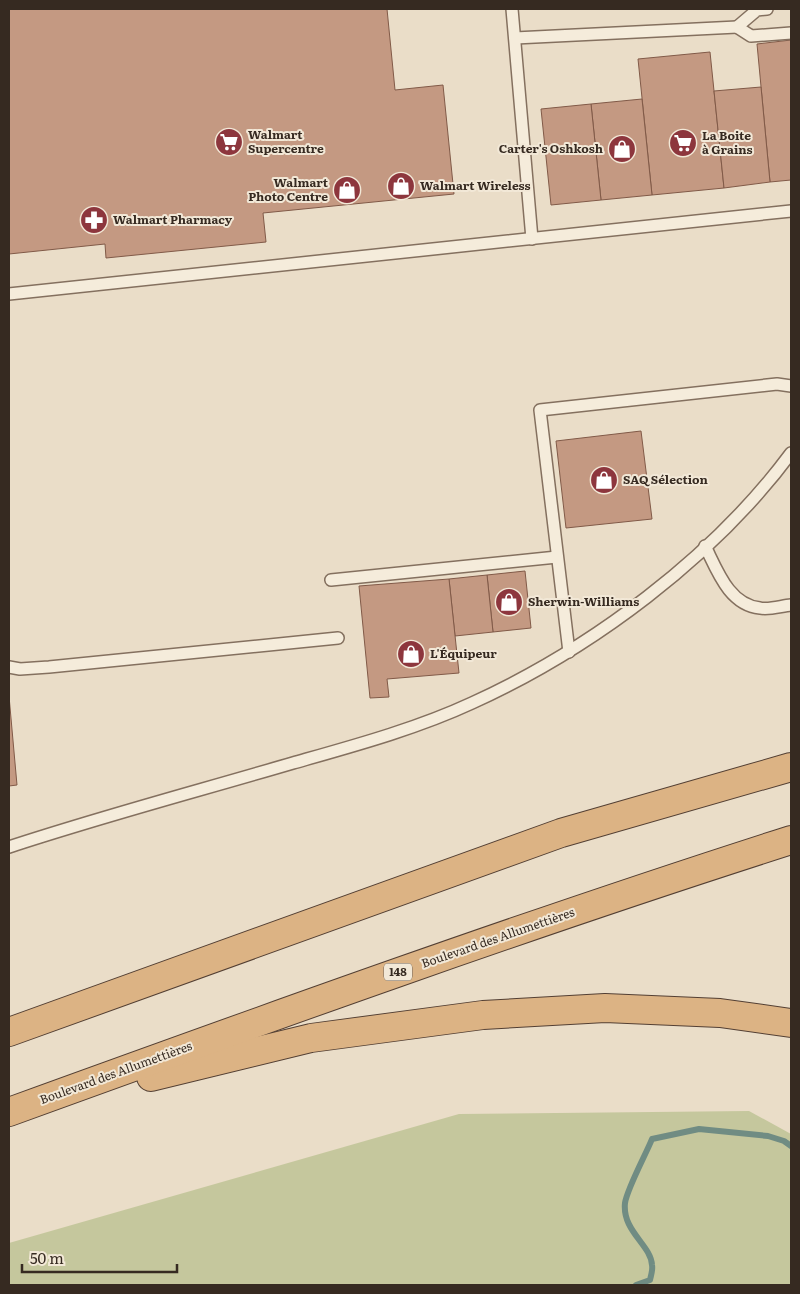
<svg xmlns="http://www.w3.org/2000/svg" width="800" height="1294" font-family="Literata,serif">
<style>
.green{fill:#c5c79d}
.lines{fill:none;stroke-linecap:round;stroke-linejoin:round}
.stream{stroke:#708c83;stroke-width:6}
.building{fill:#c49982;stroke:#815a48}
.service-casing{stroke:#84705f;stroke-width:14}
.trunk-casing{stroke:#533f33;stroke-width:30}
.service{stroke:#f5ecdb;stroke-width:11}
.trunk{stroke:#dcb384;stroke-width:28}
.labels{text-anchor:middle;stroke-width:4;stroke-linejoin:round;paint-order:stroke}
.shield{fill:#f2e8d7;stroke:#6e6358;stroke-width:1}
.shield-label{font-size:11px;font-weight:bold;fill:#362a21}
.poi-label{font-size:12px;font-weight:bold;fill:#362a21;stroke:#f2e8d7;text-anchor:start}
.street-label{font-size:12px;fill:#362a21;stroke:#f2e8d7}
</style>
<rect width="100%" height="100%" fill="#eaddc8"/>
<!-- green -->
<path class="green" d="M749 1111 791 1134V1285H9V1243L459 1114Z"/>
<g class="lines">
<!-- stream -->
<path class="stream" d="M636 1285 650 1280C651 1275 653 1270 652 1265 651 1245 622 1231 625 1203 627 1189 646 1154 652 1139L699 1129 768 1136 784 1141 791 1146"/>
</g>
<!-- building -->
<g class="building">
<path d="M9 9H387L395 90 443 85 454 194 263 213 266 242 106 258 105 244 9 254Z"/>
<path d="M791 40V180L770 182 757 44Z"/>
<path d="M710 52 724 188 652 195 638 59Z"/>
<path d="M761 87 770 182 724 188 714 91Z"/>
<path d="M642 99 652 195 601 200 591 104Z"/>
<path d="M591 104 601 200 551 205 541 109Z"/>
<path d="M641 431 652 519 566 528 556 441Z"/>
<path d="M525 571 531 628 493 632 487 575Z"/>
<path d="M487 575 493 632 455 636 449 579Z"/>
<path d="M449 579 459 673 387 679 389 697 370 698 359 586Z"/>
<path d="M9 696 17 785 9 786Z"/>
</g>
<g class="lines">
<!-- service casing -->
<g class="service-casing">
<g id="service">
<path d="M512 9 532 239"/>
<path d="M767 9 757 10 737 27 751 36 791 33"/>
<path d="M515 38 737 27"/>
<path d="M9 294 791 211"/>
<path d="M705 546C717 570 729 605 760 608 769 610 781 606 791 605"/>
<path d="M331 580 557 557"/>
<path d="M569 652 540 410 777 384 791 386"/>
<path d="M9 667 20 669 49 667 338 638"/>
<path d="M9 847C103 816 198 791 293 763 353 746 416 729 472 703 591 649 713 558 791 453"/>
</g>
</g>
<!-- trunk casing -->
<g class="trunk-casing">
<g id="trunk">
<path d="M9 1032 561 833 791 767"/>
<path d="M151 1077 311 1038 483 1015 605 1008 720 1013 791 1023"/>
<path d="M9 1112C268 1018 528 924 791 840"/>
</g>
</g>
<!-- service -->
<use href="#service" class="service"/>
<!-- trunk -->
<use href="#trunk" class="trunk"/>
</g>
<!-- icons -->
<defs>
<g id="supermarket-disc" transform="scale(1.4375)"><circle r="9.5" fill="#8d363d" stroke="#f2e8d7"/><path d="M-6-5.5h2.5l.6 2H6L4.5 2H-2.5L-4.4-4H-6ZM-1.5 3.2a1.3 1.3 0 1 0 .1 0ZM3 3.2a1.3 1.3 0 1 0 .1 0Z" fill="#fff"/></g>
<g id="shop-disc" transform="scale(1.4375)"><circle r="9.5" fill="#8d363d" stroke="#f2e8d7"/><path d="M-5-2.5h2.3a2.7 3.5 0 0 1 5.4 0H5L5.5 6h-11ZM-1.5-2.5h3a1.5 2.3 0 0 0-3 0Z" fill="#fff"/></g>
<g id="pharmacy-disc" transform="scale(1.4375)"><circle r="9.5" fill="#8d363d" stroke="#f2e8d7"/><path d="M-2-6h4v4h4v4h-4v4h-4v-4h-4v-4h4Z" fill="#fff"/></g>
</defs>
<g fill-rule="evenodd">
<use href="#supermarket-disc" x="229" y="142"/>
<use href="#supermarket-disc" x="683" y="143"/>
<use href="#shop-disc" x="622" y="149"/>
<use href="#shop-disc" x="401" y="186"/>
<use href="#shop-disc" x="347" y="190"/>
<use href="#pharmacy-disc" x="94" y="220"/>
<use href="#shop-disc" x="604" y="480"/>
<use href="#shop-disc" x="509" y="602"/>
<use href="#shop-disc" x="411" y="654"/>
</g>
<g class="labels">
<!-- shield labels -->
<rect class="shield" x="384" y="963.5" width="28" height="17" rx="4"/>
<g class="shield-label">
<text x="398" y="976">148</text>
</g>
<!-- poi labels -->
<g class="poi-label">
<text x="248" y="139">Walmart<tspan x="248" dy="14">Supercentre</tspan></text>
<text x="702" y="140">La Boite<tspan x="702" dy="14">à Grains</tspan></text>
<text x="603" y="153" text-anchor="end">Carter's Oshkosh</text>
<text x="328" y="187" text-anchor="end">Walmart<tspan x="328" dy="14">Photo Centre</tspan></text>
<text x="420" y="190">Walmart Wireless</text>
<text x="113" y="224">Walmart Pharmacy</text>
<text x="623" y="484">SAQ Sélection</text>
<text x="528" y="606">Sherwin-Williams</text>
<text x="430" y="658">L'Équipeur</text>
</g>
<!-- street labels -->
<g class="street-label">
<text transform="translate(498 938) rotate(-19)" y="4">Boulevard des Allumettières</text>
<text transform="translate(116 1073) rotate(-20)" y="4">Boulevard des Allumettières</text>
</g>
</g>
<!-- border -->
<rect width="800" height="1294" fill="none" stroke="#362a21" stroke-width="20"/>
<!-- scale -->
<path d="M22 1264v8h155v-8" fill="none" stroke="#362a21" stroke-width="2.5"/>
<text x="30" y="1264" font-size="15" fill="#362a21" stroke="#f2e8d7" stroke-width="4" paint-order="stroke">50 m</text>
</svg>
